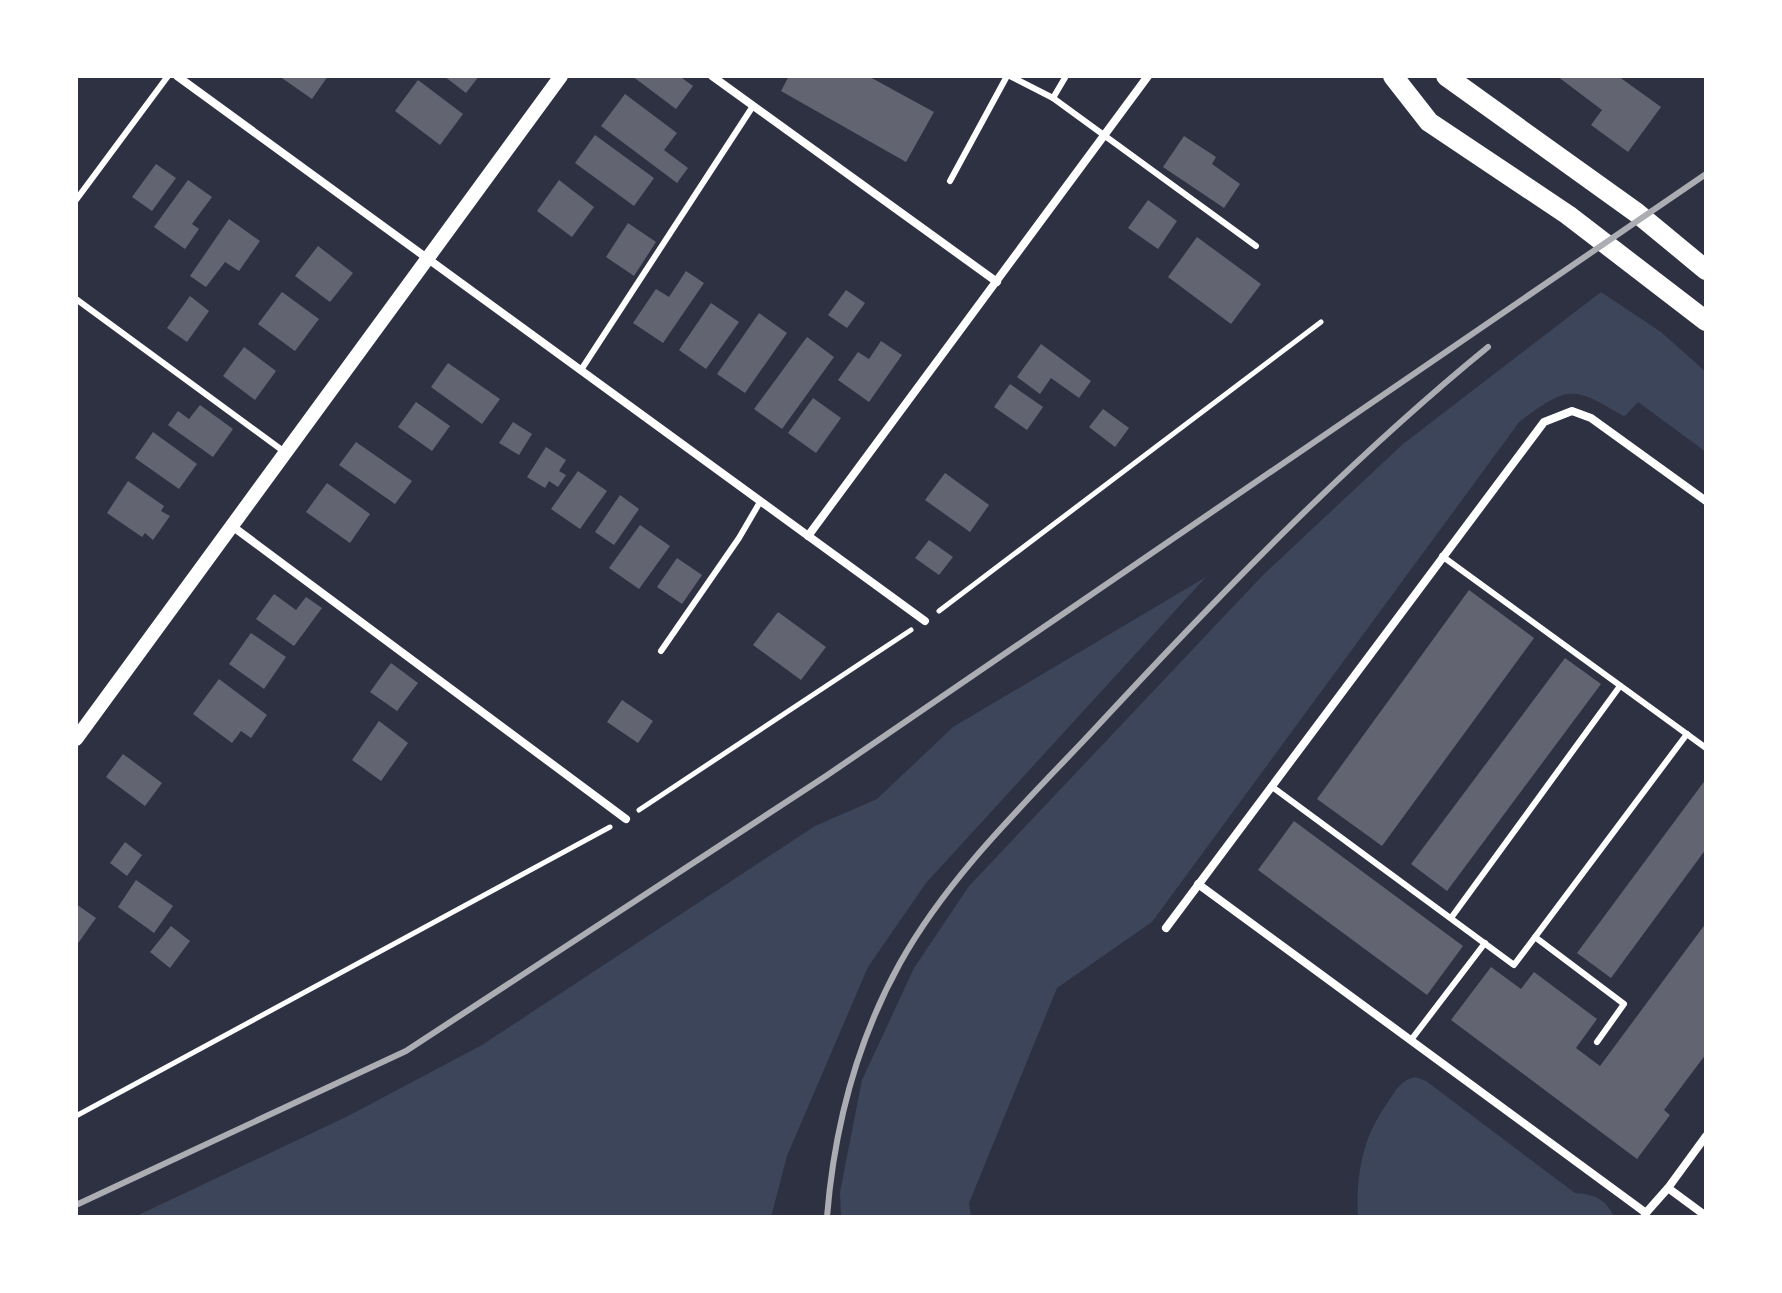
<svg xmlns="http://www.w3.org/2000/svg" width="1782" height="1293" font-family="'Sofia Sans Condensed',sans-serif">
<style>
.green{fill:#3c4559}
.building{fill:#626471}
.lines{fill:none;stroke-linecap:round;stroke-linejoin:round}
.path{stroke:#fff;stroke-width:5}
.service{stroke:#fff;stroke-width:6}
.minor{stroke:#fff;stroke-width:8}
.tertiary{stroke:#fff;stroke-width:14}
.primary{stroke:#fff;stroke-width:20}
.rail{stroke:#abadb3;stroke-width:6}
</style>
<rect width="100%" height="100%" fill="#2d3142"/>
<!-- green -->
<g class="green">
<path d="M1601 292 1661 332 1706 372V452L1638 402 1626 415 1623 416C1572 385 1568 386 1520 421L1152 922 1057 988 969 1203 971 1217H841L840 1192 862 1080 914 968 969 886 1263 575 1403 444Z"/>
<path d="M1206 577 926 883 868 967 787 1156 771 1217H134L346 1117 482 1045 815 826 877 799 953 727Z"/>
<path d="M1415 1077 1426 1081 1575 1193C1594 1194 1606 1199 1614 1217H1358C1356 1174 1362 1138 1388 1102 1396 1090 1401 1080 1415 1077Z"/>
</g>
<!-- building -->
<g class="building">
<path d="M279 76H328L312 99Z"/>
<path d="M444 76H479L466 93Z"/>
<path d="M632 76H683L682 78 693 86 676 109Z"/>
<path d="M789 76H868L934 112 906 162 781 91Z"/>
<path d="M1557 76H1618L1661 107 1628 152 1591 125 1602 110Z"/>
<path d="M418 80 463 114 440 145 395 111Z"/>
<path d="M625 94 677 133 664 150 688 168 677 183 601 126Z"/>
<path d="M595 135 654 178 634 206 575 163Z"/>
<path d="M1184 136 1216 157 1212 164 1240 184 1224 208 1163 167Z"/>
<path d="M156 164 176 178 152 211 132 197Z"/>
<path d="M188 180 212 197 192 224 199 229 185 249 154 227Z"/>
<path d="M559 180 594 207 572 237 537 211Z"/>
<path d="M1148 200 1177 221 1158 249 1128 228Z"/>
<path d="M229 219 260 241 239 271 225 262 206 287 190 276Z"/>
<path d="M628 223 656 242 634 276 606 257Z"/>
<path d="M1197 237 1261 284 1231 324 1168 277Z"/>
<path d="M318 246 353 273 330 302 295 276Z"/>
<path d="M686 271 704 283 663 343 633 323 656 289 669 297Z"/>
<path d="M846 290 865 303 847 328 828 315Z"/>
<path d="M282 292 319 319 295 351 258 324Z"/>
<path d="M190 296 209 311 187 342 167 328Z"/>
<path d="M711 303 739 322 706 369 679 350Z"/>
<path d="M759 313 787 333 745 393 717 374Z"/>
<path d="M807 337 834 357 782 429 754 409Z"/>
<path d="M881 341 902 355 869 402 838 380 858 352 869 359Z"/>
<path d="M1041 344 1091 381 1079 398 1051 378 1040 394 1017 377Z"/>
<path d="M244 347 276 371 255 400 223 376Z"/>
<path d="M448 363 500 399 482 424 431 387Z"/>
<path d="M1010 384 1043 407 1027 430 994 407Z"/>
<path d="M813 398 841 418 816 453 788 433Z"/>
<path d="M416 402 450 426 432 451 398 427Z"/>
<path d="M200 405 233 429 213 457 168 425 178 411 189 419Z"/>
<path d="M1103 409 1129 428 1115 447 1089 427Z"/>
<path d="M513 422 532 434 519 455 499 443Z"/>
<path d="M153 432 197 464 179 489 135 458Z"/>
<path d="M356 442 412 481 395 504 339 465Z"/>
<path d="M546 447 566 460 559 471 566 475 558 487 549 481 545 488 527 477Z"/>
<path d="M578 471 607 491 580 529 551 509Z"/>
<path d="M945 473 989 505 970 532 925 500Z"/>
<path d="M128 481 164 506 161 511 170 516 153 540 145 533 142 537 107 513Z"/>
<path d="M327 483 370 514 350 543 306 512Z"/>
<path d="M620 495 639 509 614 545 595 532Z"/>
<path d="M640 525 670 546 639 589 609 568Z"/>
<path d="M929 540 953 557 939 575 915 558Z"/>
<path d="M677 558 702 575 682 604 657 587Z"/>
<path d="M1469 590 1534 638 1382 846 1317 799Z"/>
<path d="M274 594 296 610 306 597 322 608 294 646 256 619Z"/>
<path d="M778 612 826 647 801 680 753 645Z"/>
<path d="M251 633 286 657 264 689 229 664Z"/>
<path d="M1565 658 1601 684 1447 891 1411 864Z"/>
<path d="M391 663 418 683 397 711 370 692Z"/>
<path d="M219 679 267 715 251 738 241 731 232 743 193 714Z"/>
<path d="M622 700 653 721 638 743 607 722Z"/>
<path d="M379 721 408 743 381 781 352 760Z"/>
<path d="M123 754 162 783 145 806 106 777Z"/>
<path d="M1706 779V849L1611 978 1577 953Z"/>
<path d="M1294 821 1463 946 1427 995 1258 870Z"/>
<path d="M125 842 142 855 127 876 110 863Z"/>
<path d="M136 880 173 906 154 933 118 907Z"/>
<path d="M76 904 96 918 76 946Z"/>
<path d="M1706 923V1054L1664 1110 1670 1115 1637 1159 1451 1020 1491 967 1521 989 1534 972 1597 1019 1576 1048 1600 1066Z"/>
<path d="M171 926 190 941 170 968 150 952Z"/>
</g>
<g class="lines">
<!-- path -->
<g class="path">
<path d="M939 611 1321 322"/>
<path d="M639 810 911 630"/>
<path d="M76 1116 610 827"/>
</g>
<!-- service -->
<g class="service">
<path d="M1010 76 1053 98"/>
<path d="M1066 76 1053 98 1256 246"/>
<path d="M950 181 1007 76"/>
<path d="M76 200 168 76"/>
<path d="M76 299 286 453"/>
<path d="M581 370 753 106"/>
<path d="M1442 556 1706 748"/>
<path d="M661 651 739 538 760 502"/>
<path d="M1271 786 1514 965 1687 734"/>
<path d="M1451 918 1620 686"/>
<path d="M1535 937 1624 1004 1597 1042"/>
<path d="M1411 1040 1485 943"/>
</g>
<!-- minor -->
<g class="minor">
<path d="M177 76 925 621"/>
<path d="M712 76 997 282"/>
<path d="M232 526 626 819"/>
<path d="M808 536 1148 76"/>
<path d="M1198 884 1646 1213"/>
<path d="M1166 928 1544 422 1572 411 1591 418 1706 501"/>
<path d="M1668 1188 1706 1216"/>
<path d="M1645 1214 1668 1188 1706 1136"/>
</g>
<!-- tertiary -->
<path class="tertiary" d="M76 739 561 76"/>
<!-- primary -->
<g class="primary">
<path d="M1393 76 1429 122 1568 215 1706 321"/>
<path d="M1446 76 1637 213 1706 270"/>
</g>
<!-- rail -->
<g class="rail">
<path d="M76 1205 406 1051 826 776 1706 174"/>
<path d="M827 1217C834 1129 857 1041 900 963 948 877 1022 806 1089 735 1215 599 1345 464 1488 347"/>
</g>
</g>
<!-- border -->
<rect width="1782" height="1293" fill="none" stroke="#ffffff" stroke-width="156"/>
</svg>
